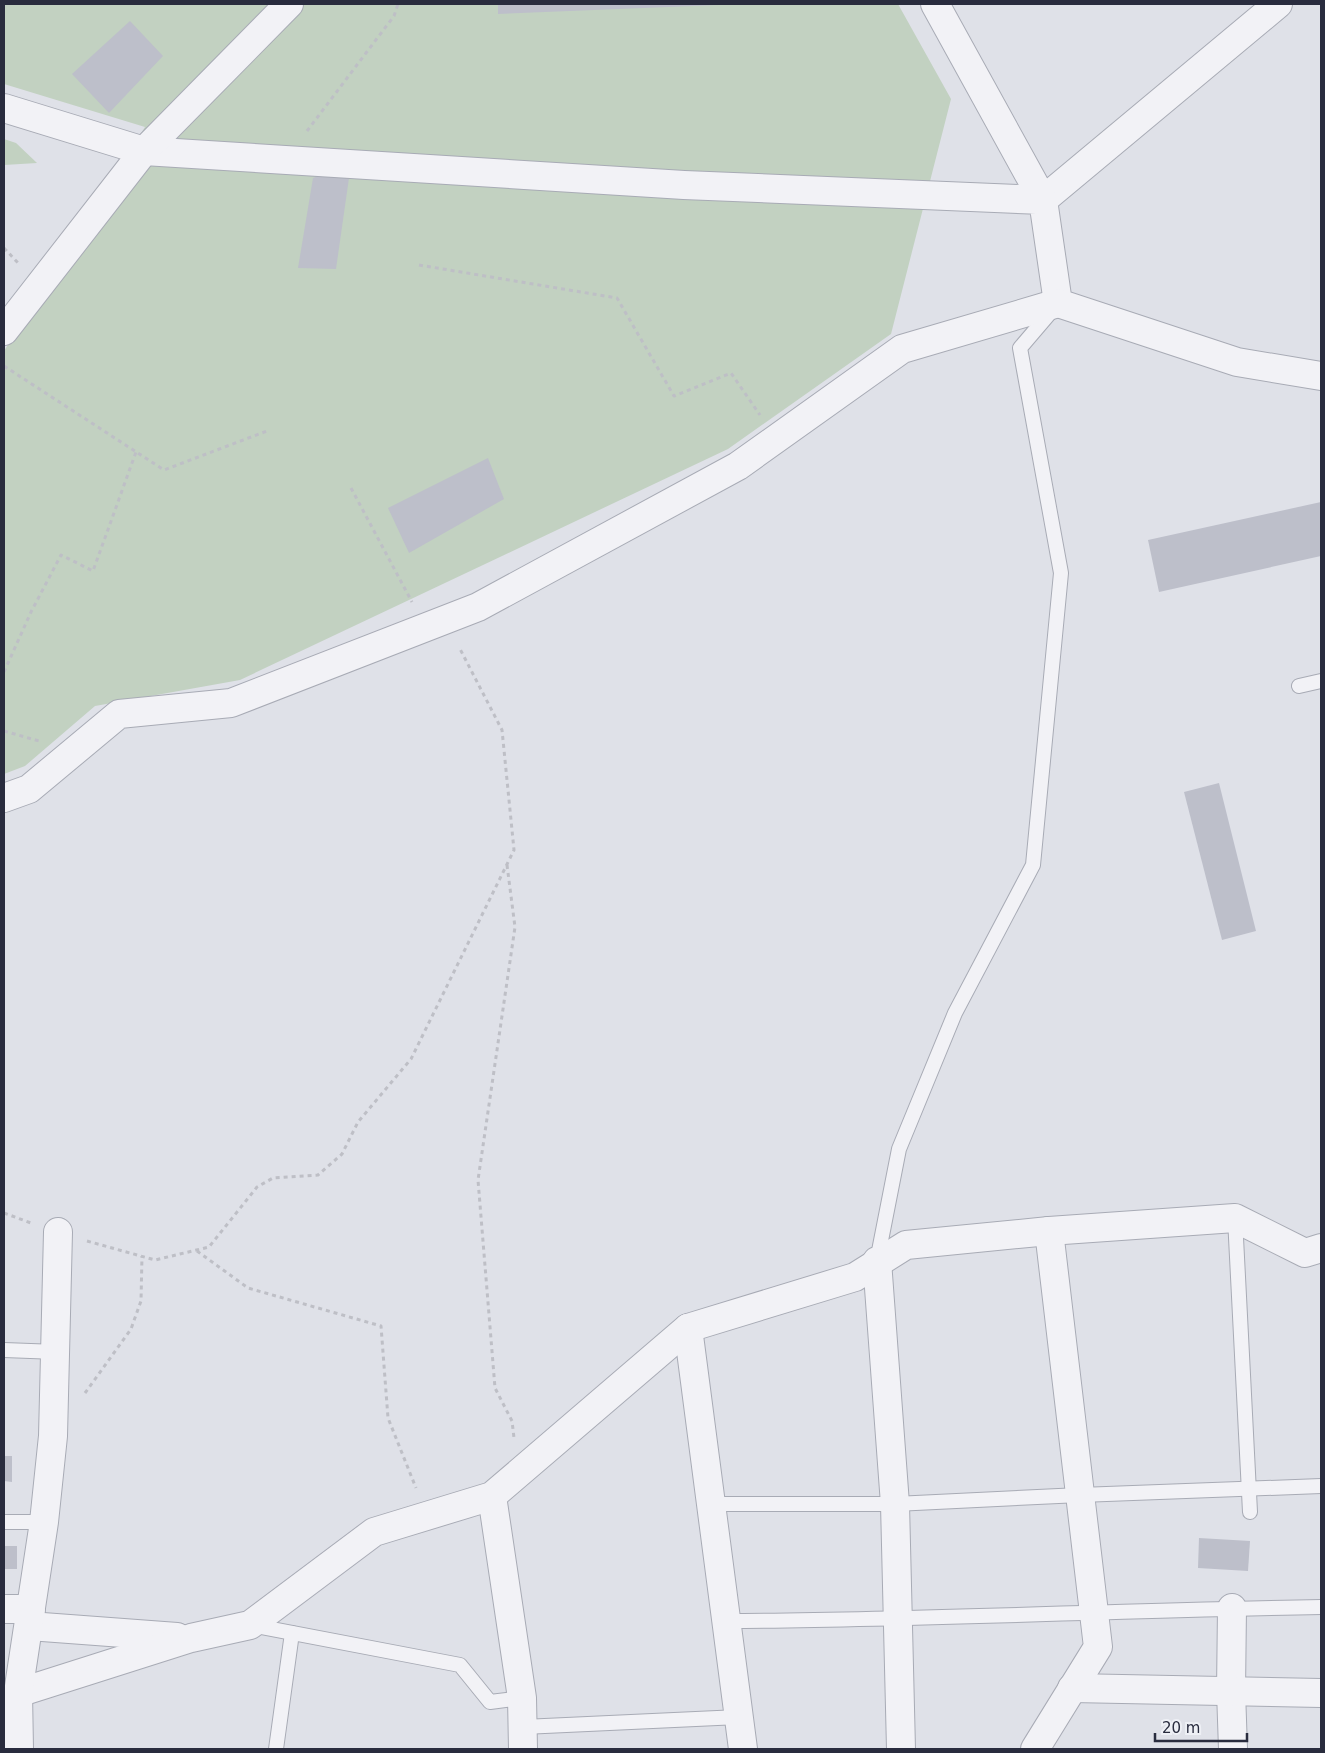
<svg xmlns="http://www.w3.org/2000/svg" width="1325" height="1753" font-family="'DejaVu Sans',sans-serif">
<style>
.green{fill:#c2d1c1}
.building{fill:#bdbfca}
.lines{fill:none;stroke-linecap:round;stroke-linejoin:round}
.service-casing{stroke:#a8abb5;stroke-width:16}
.minor-casing{stroke:#a8abb5;stroke-width:30}
.path{stroke:#bebfc6;stroke-width:3;stroke-dasharray:4 4;stroke-linecap:butt}
.service{stroke:#f2f2f6;stroke-width:14}
.minor{stroke:#f2f2f6;stroke-width:28}
</style>
<rect width="100%" height="100%" fill="#dfe1e8"/>
<!-- green -->
<g class="green">
<path d="M4 4H898L951 99 891 334 728 449 240 680 95 706 25 766 4 774V351L145 127 4 84Z"/>
<path d="M4 139 16 143 37 163 4 165Z"/>
</g>
<!-- building -->
<g class="building">
<path d="M498 4H718V5L498 14Z"/>
<path d="M130 21 163 56 109 113 72 74Z"/>
<path d="M351 164 336 269 298 268 313 178Z"/>
<path d="M488 458 504 499 409 553 388 508Z"/>
<path d="M1321 502V556L1159 592 1148 540Z"/>
<path d="M1219 783 1256 931 1222 940 1184 792Z"/>
<path d="M4 1456H12V1482L4 1481Z"/>
<path d="M1199 1538 1250 1541 1248 1571 1198 1568Z"/>
<rect x="4" y="1546" width="13" height="23"/>
</g>
<g class="lines">
<!-- service casing -->
<g class="service-casing">
<g id="service">
<path d="M1299 686 1321 681"/>
<path d="M1235 1218 1250 1512"/>
<path d="M877 1261 899 1149 955 1013 1033 865 1061 573 1020 348 1055 307"/>
<path d="M4 1350 57 1352"/>
<path d="M711 1504H895L1080 1495 1321 1486"/>
<path d="M4 1522H44"/>
<path d="M726 1621C925 1620 1123 1610 1321 1607"/>
<path d="M251 1625 460 1665 490 1702 522 1698"/>
<path d="M523 1727 739 1717"/>
<path d="M276 1749 292 1633"/>
</g>
</g>
<!-- minor casing -->
<g class="minor-casing">
<g id="minor">
<path d="M935 4 1043 200 1278 4"/>
<path d="M4 108 144 151 684 185 1043 200 1058 303 1237 362 1321 376"/>
<path d="M4 331 144 151 289 4"/>
<path d="M4 798 29 789 119 714 231 703 478 607 738 466 902 349 1058 303"/>
<path d="M877 1261 895 1504 901 1749"/>
<path d="M688 1328 743 1749"/>
<path d="M492 1496 522 1698 523 1749"/>
<path d="M1232 1608 1231 1691 1233 1749"/>
<path d="M4 1609H31"/>
<path d="M29 1626 177 1637"/>
<path d="M1072 1688 1321 1693"/>
<path d="M18 1693 191 1638 250 1625 374 1532 492 1496 688 1328 855 1277 906 1245 1049 1231 1235 1218 1305 1253 1321 1248"/>
<path d="M19 1749 18 1693 44 1522 53 1436 58 1232"/>
<path d="M1035 1749 1098 1647 1049 1231"/>
</g>
</g>
<!-- path -->
<g class="path">
<path d="M307 131 394 16 398 4"/>
<path d="M4 248 19 264"/>
<path d="M419 265 617 298 674 396 731 373 760 415"/>
<path d="M4 366 164 470 267 431"/>
<path d="M351 488 412 602"/>
<path d="M4 672 31 612 61 555 93 571 136 452"/>
<path d="M4 731 39 741"/>
<path d="M507 865 515 927 478 1180 495 1388 512 1421 514 1438"/>
<path d="M4 1213 31 1223"/>
<path d="M87 1241 155 1260 209 1247 257 1187 273 1178 318 1175 342 1154 358 1122 411 1059 514 850 502 730 459 647"/>
<path d="M197 1251 248 1288 381 1326 388 1418 416 1488"/>
<path d="M85 1393 131 1329 141 1301 142 1256"/>
</g>
<!-- service -->
<use href="#service" class="service"/>
<!-- minor -->
<use href="#minor" class="minor"/>
</g>
<!-- border -->
<rect width="1325" height="1753" fill="none" stroke="#292c3e" stroke-width="10"/>
<!-- scale -->
<path d="M1155 1733v8h92v-8" fill="none" stroke="#292c3e" stroke-width="2.5"/>
<text x="1162" y="1733" font-size="15" fill="#292c3e" stroke="#eef0f5" stroke-width="4" paint-order="stroke">20 m</text>
</svg>
